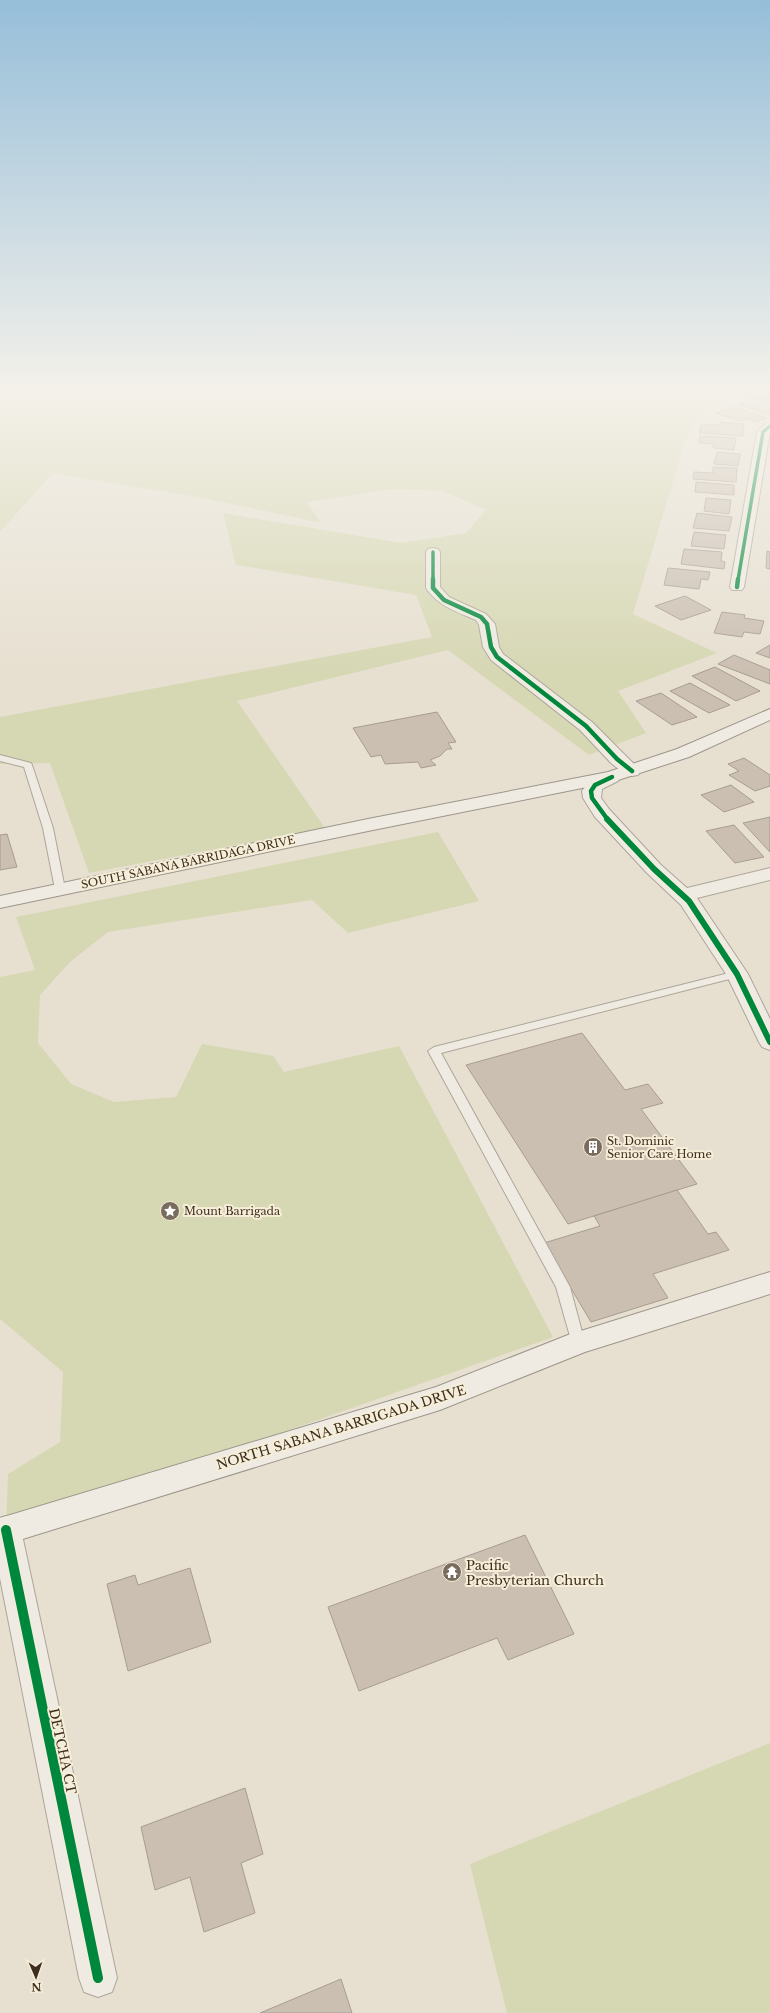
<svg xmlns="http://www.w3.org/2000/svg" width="770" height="2013" font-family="'Libre Baskerville',serif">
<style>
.green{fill:#d6d7b3}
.building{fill:#cbbfb2;stroke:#a89c90}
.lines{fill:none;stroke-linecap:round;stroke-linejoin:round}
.lane-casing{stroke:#ada599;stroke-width:2}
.street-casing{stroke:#ada599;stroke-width:2}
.secondary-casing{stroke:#9c958a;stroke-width:2}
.lane{fill:#efebe3;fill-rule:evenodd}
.street{fill:#efebe3;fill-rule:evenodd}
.secondary{fill:#efebe3;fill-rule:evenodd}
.cycleway-far3-casing{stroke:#f7eed8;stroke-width:5}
.cycleway-far2-casing{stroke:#f7eed8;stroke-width:6}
.cycleway-far1-casing{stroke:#f7eed8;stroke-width:8}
.cycleway-casing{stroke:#f7eed8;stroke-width:12}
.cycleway-far3{stroke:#00873e;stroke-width:3.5}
.cycleway-far2{stroke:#00873e;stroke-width:4.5}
.cycleway-far1{stroke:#00873e;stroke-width:6}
.cycleway{stroke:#00873e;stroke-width:10}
.labels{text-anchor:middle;stroke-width:4;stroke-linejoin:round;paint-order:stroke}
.street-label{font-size:11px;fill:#3d2e20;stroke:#f7eed8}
.poi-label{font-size:11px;fill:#3d2e20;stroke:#f7eed8;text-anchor:start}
.near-street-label{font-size:13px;fill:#3d2e20;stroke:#f7eed8}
.near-poi-label{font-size:13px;fill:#3d2e20;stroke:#f7eed8;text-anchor:start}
</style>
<rect width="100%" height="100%" fill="#e7e0d1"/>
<!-- green -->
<g class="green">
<path d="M0 393H717L686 439 633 614 717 653 618 691 646 733 589 755 448 650 237 701 325 828 89 873 50 763 0 764V717L432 637 416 595 236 565 223 513 401 543 466 533 486 510 443 491 393 489 307 502 321 523 198 497 53 473 0 532Z"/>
<path d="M438 832 479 901 348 933 312 900 108 932 70 962 40 995 38 1043 71 1084 114 1102 176 1097 202 1044 273 1056 284 1072 399 1046 553 1337 6 1530 8 1474 60 1442 63 1372 0 1319V977L35 970 16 917Z"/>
<path d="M770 1743V2013H507L470 1864Z"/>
</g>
<!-- building -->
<g class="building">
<path d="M746 393H770V399H759L756 394H748Z"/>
<path d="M756 398 770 403V412L765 414 738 404Z"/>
<path d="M735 407 767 418 755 422 747 419 739 421 716 413Z"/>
<path d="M721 422 744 424 743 436 699 433 701 424 720 425Z"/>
<path d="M700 436 736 438 734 450 713 448 714 444 699 443Z"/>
<path d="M717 452 740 454 738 466 714 464Z"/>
<path d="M713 467 737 468 736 482 693 479 694 472 713 473Z"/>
<path d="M696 482 734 485V495L695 492Z"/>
<path d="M706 498 731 500 729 514 704 511Z"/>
<path d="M697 513 732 517 729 531 693 528Z"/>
<path d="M694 532 726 535 724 549 691 546Z"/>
<path d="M684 549 722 552 721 561 725 562 724 569 681 564Z"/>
<path d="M767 551 770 552V569L766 568Z"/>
<path d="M668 568 710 572 708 580 701 579 699 589 664 585Z"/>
<path d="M685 596 711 610 681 620 655 606Z"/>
<path d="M722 612 745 615 744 618 764 621 760 634 744 632 742 637 714 633Z"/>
<path d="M770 645V658L756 653Z"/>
<path d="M734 655 770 670V684L718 664Z"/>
<path d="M715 667 760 691 736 701 692 676Z"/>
<path d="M690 683 730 705 709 713 670 691Z"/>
<path d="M661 693 697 717 672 725 636 701Z"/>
<path d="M437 712 456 742 448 743 452 749H447L440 756 430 760 436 765 421 768 418 762 385 764 381 755 371 757 353 728Z"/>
<path d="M744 758 770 775V786L755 791 729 775 739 771 728 764Z"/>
<path d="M731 785 754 802 724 812 701 795Z"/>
<path d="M770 817V852L743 823Z"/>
<path d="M734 825 764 857 735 863 706 831Z"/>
<path d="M7 834 17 867 0 870V835Z"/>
<path d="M582 1033 625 1090 648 1084 663 1103 641 1109 697 1184 568 1224 466 1065Z"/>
<path d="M677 1190 708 1234 716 1232 729 1250 653 1274 668 1298 591 1322 544 1243 600 1226 594 1216Z"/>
<path d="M525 1535 574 1634 508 1660 497 1638 359 1691 328 1607Z"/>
<path d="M190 1568 211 1642 128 1671 107 1584 135 1575 138 1585Z"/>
<path d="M245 1788 263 1854 241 1863 255 1913 204 1932 190 1877 155 1890 141 1827Z"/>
<path d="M341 1979 352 2013H260Z"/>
</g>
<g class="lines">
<!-- lane casing -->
<g class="lane-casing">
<g id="lane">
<path d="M0 755 31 763 32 765 53 828 65 889 64 891H56L55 889 43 828 24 767 0 761Z"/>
<path d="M737 971 742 974 741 976 441 1053 570 1287 585 1343 583 1347 578 1349 573 1347 556 1287 428 1051 434 1047Z"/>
</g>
</g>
<!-- street casing -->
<g class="street-casing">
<g id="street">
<path d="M770 422V432L744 587 742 590H732L730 587 757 432 766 423Z"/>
<path d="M433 548 438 549 440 552V587L449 597 486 614 495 624 499 647 503 654 592 722 641 771 638 775 632 776 626 775 611 763 580 730 491 660 483 647 479 625 476 620C457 612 438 606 426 588V552L428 549Z"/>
<path d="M612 772 618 773 621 777 618 781 602 789 601 798 609 809 661 865 687 888 770 868V880L697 898 748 974 770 1019V1050L762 1047 759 1042 726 974 681 905 647 873 595 817 583 798 582 791 589 781Z"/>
<path d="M6 1516 17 1520 21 1530 117 1978 112 1992 98 1997 84 1992 79 1978 0 1578V1518Z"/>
</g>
</g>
<!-- secondary casing -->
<g class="secondary-casing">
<g id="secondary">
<path d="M770 709V720L689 757 612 782 368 831 0 908V896L368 819 608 772 677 749Z"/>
<path d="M770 1272V1294L585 1352 440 1410 0 1546V1518L436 1387 568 1335Z"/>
</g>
</g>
<!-- lane -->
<use href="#lane" class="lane"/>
<!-- street -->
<use href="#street" class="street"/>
<!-- secondary -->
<use href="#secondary" class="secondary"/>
<!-- cycleway-far3 casing -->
<g class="cycleway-far3-casing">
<g id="cycleway-far3">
<path d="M433 552V580"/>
<path d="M738 580 763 432 770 426"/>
</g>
</g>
<!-- cycleway-far2 casing -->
<g class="cycleway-far2-casing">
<g id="cycleway-far2">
<path d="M433 579V588L444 600 481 617 487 624 491 647 497 657 586 726 617 759 632 771"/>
<path d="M737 587 738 579"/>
<path d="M608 820 592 798 591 791 595 785 612 777"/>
</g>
</g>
<!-- cycleway-far1 casing -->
<g class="cycleway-far1-casing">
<path id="cycleway-far1" d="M607 819 654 869 689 901 737 974 770 1042"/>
</g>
<!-- cycleway casing -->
<g class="cycleway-casing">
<path id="cycleway" d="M6 1530 98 1978"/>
</g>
<!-- cycleway-far3 -->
<use href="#cycleway-far3" class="cycleway-far3"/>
<!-- cycleway-far2 -->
<use href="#cycleway-far2" class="cycleway-far2"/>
<!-- cycleway-far1 -->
<use href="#cycleway-far1" class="cycleway-far1"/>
<!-- cycleway -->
<use href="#cycleway" class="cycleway"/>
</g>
<!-- sky -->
<linearGradient id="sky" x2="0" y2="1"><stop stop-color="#96bed9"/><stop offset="0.58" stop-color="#f4f1ea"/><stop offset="1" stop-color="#f4f1ea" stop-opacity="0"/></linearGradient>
<rect width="770" height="674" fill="url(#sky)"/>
<!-- icons -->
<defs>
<g id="building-disc" transform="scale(1)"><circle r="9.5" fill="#786c5e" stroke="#f7eed8"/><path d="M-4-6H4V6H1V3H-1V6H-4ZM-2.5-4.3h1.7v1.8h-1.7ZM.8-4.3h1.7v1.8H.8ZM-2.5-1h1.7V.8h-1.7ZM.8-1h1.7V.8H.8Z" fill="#fff"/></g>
<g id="sight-disc" transform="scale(1)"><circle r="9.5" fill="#786c5e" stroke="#f7eed8"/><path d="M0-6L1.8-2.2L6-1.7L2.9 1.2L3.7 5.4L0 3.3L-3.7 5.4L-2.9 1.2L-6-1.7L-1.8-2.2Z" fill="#fff"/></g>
<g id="temple-disc" transform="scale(1)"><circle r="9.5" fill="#786c5e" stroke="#f7eed8"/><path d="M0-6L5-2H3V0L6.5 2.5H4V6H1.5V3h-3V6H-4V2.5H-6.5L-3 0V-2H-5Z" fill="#fff"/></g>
</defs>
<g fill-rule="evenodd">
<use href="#building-disc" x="593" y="1147"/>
<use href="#sight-disc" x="170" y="1211"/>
<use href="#temple-disc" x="452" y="1572"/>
</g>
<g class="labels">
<!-- street labels -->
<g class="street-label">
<text transform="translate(188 862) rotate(-12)" y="4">SOUTH SABANA BARRIDAGA DRIVE</text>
</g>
<!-- poi labels -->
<g class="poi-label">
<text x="607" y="1145">St. Dominic<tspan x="607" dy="13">Senior Care Home</tspan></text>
<text x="184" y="1215">Mount Barrigada</text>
</g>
<!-- near-street labels -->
<g class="near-street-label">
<text transform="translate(341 1427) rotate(-17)" y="5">NORTH SABANA BARRIGADA DRIVE</text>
<text transform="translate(63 1751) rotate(78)" y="5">DETCHA CT</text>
</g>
<!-- near-poi labels -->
<g class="near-poi-label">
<text x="466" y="1570">Pacific<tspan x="466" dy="15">Presbyterian Church</tspan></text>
</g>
</g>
<!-- north arrow -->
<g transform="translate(36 1977) rotate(178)" stroke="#f7eed8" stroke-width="3" paint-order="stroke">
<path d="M0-3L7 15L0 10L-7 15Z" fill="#3d2e20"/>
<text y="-6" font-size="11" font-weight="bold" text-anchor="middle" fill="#3d2e20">N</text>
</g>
</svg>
